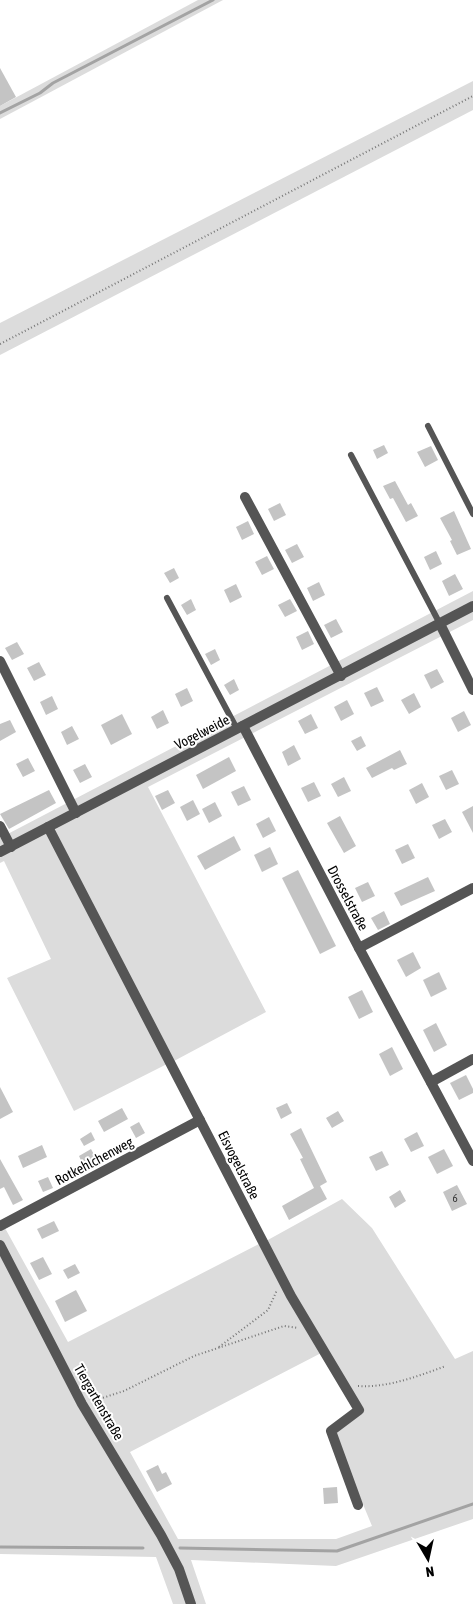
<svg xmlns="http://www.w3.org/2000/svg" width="473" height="1604" font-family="'Asap Condensed',sans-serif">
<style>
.green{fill:#dcdcdc;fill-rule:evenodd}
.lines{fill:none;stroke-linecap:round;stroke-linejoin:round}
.stream{stroke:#a3a3a3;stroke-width:3}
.building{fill:#c4c4c4}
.path{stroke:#777;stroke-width:2;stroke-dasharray:1 2.5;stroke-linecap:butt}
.lane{stroke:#555;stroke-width:6}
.street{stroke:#555;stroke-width:10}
.labels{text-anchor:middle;stroke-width:4;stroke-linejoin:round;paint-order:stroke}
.number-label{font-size:11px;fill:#313131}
.street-label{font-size:14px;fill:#000;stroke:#fff}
</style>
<rect width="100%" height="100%" fill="#fff"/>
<!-- green -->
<g class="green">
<path d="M198 0H223L0 119V106Z"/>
<path d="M473 81V110L0 355V323Z"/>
<path d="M473 591V620L148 787 266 1012 174 1061 266 1241 342 1199 372 1228 455 1359 473 1351V1519L336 1566 191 1560 206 1604H173L156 1557 0 1554V1219L68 1342 261 1243 167 1064 74 1111 7 978 51 959 4 861 0 863V838ZM327 1350 363 1408 333 1432 372 1526 336 1539H178L130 1452Z"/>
</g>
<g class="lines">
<!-- stream -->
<g class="stream">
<path d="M0 113 40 93 53 83 213 0"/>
<path d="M0 1547 143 1548"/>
<path d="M180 1548 337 1551 473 1504"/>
</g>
</g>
<!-- building -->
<g class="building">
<path d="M0 68 16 97 0 106Z"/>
<path d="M384 445 388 453 377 459 373 450Z"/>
<path d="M431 446 438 460 425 467 417 452Z"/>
<path d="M395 481 408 505 411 503 418 516 406 522 393 498 390 499 383 486Z"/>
<path d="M280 503 286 515 274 521 268 509Z"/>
<path d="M454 511 471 549 457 555 450 541 452 540 440 518Z"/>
<path d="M248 521 254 534 242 540 236 527Z"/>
<path d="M297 544 304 557 292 563 285 550Z"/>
<path d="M436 551 442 564 430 570 424 557Z"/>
<path d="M267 556 274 569 262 575 255 562Z"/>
<path d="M174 568 179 578 170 583 164 573Z"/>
<path d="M455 574 463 589 449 596 442 581Z"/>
<path d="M319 582 325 595 313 601 307 588Z"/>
<path d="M236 584 242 597 230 603 224 590Z"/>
<path d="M191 599 196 610 187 615 181 605Z"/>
<path d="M290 599 297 611 285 617 278 605Z"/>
<path d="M336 619 343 632 331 638 324 625Z"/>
<path d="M308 631 314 644 302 650 296 637Z"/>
<path d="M17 642 24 654 12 660 5 648Z"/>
<path d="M215 649 220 660 211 665 205 654Z"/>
<path d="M39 662 46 675 34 681 27 668Z"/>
<path d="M437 669 444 682 431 689 424 675Z"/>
<path d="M234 679 239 690 230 695 224 685Z"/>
<path d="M377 687 384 701 371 707 364 693Z"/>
<path d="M187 688 193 701 181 707 175 694Z"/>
<path d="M414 693 421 707 409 714 401 700Z"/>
<path d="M52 696 58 709 46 715 40 702Z"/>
<path d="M347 700 354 714 341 721 334 707Z"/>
<path d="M163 710 169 723 157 729 151 717Z"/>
<path d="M464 711 471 725 458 732 451 718Z"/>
<path d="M122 714 132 734 111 745 101 725Z"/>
<path d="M311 714 318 728 305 734 298 721Z"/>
<path d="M10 720 16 732 0 741V724Z"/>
<path d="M72 726 79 739 67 745 61 732Z"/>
<path d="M361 736 366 746 357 751 351 741Z"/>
<path d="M294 745 301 759 288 766 282 752Z"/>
<path d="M400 750 407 764 394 770 392 768 372 778 366 768Z"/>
<path d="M229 757 236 771 203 789 196 775Z"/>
<path d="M28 758 35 771 23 777 16 764Z"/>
<path d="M85 764 92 777 80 783 73 770Z"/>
<path d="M452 770 459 784 446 790 439 776Z"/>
<path d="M344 777 351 791 338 797 331 784Z"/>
<path d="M314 782 321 796 308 802 301 788Z"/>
<path d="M422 783 429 797 416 804 409 790Z"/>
<path d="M244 786 251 800 238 806 231 792Z"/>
<path d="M49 790 56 803 9 829 0 814Z"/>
<path d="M168 790 175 803 162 810 155 796Z"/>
<path d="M193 800 200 814 187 821 180 807Z"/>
<path d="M215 802 222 816 209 823 202 809Z"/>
<path d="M473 806V833L462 812Z"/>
<path d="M340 816 356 846 344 853 327 823Z"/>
<path d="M269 817 276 831 263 838 256 824Z"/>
<path d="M445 819 452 832 439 839 432 825Z"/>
<path d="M234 836 241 850 205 870 197 856Z"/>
<path d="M408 844 415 858 402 864 395 850Z"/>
<path d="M270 847 278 864 262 872 254 855Z"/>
<path d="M298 870 336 946 320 954 282 878Z"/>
<path d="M428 877 435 891 401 906 394 893Z"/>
<path d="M368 882 375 896 362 902 355 888Z"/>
<path d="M384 911 390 924 378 930 371 918Z"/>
<path d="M413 952 421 968 406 977 397 960Z"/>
<path d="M439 972 447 989 431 997 423 980Z"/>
<path d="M362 990 373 1012 359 1019 348 997Z"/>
<path d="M436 1023 447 1045 434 1052 423 1030Z"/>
<path d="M392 1047 403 1069 390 1076 379 1054Z"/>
<path d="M466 1075 473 1089V1093L459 1100 450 1083Z"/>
<path d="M0 1087 13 1112 0 1119Z"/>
<path d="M287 1103 292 1113 281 1119 276 1108Z"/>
<path d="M122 1108 128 1119 104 1132 98 1121Z"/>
<path d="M338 1111 344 1121 332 1128 326 1118Z"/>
<path d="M139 1122 145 1133 136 1138 130 1127Z"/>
<path d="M301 1128 327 1182 320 1186 327 1199 289 1220 282 1206 314 1188 300 1159 303 1158 290 1134Z"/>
<path d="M91 1132 95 1140 84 1146 80 1139Z"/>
<path d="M417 1132 424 1146 411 1152 404 1139Z"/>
<path d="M42 1145 47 1157 23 1168 18 1156Z"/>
<path d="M91 1149 97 1160 84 1167 79 1156Z"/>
<path d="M444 1149 453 1166 437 1174 428 1157Z"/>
<path d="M382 1151 389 1165 376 1171 369 1157Z"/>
<path d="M0 1159 23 1200 13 1205 4 1187 0 1189Z"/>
<path d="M48 1177 53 1188 43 1192 38 1181Z"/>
<path d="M457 1185 467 1204 452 1211 443 1192Z"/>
<path d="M400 1190 406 1201 395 1208 389 1197Z"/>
<path d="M54 1221 59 1231 42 1239 37 1229Z"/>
<path d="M43 1257 52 1274 39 1280 30 1263Z"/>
<path d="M75 1264 80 1273 68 1279 63 1270Z"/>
<path d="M76 1290 87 1311 65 1322 55 1301Z"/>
<path d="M158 1465 162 1474 166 1472 172 1484 157 1492 146 1471Z"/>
<path d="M337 1487 338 1503 324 1504 323 1488Z"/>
</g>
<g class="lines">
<!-- path -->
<g class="path">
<path d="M0 344 473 96"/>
<path d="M219 1347 268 1310 277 1290"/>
<path d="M358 1386C388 1388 418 1376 446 1366"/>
<path d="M93 1401 124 1391 194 1356 284 1326 298 1328"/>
</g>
<!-- lane -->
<g class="lane">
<path d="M428 426 473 514"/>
<path d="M351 455 440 624"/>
<path d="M167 598 237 729"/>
</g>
<!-- street -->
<g class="street">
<path d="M245 497 341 676"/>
<path d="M440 624 473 690"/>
<path d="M0 661 76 813"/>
<path d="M243 726 359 948 473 1161"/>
<path d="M0 826 11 847"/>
<path d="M48 827 291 1296 359 1410 331 1431 358 1505"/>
<path d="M0 852 473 606"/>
<path d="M359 948 473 888"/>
<path d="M431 1082 473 1059"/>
<path d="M0 1226 200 1120"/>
<path d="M0 1245 82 1404 161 1535 179 1569 191 1604"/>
</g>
</g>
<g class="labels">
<!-- number labels -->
<g class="number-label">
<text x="455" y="1202">6</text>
</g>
<!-- street labels -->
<g class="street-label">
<text transform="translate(202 732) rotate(-27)" y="5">Vogelweide</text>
<text transform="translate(348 898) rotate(62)" y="5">Drosselstraße</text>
<text transform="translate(94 1161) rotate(-28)" y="5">Rotkehlchenweg</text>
<text transform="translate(239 1165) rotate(63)" y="5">Eisvogelstraße</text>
<text transform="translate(99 1402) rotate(60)" y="5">Tiergartenstraße</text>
</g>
</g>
<!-- north arrow -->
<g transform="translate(428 1559) rotate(171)" stroke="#ffffff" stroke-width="4" paint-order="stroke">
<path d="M0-4L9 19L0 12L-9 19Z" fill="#000000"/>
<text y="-8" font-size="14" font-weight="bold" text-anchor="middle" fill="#000000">N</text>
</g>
</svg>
